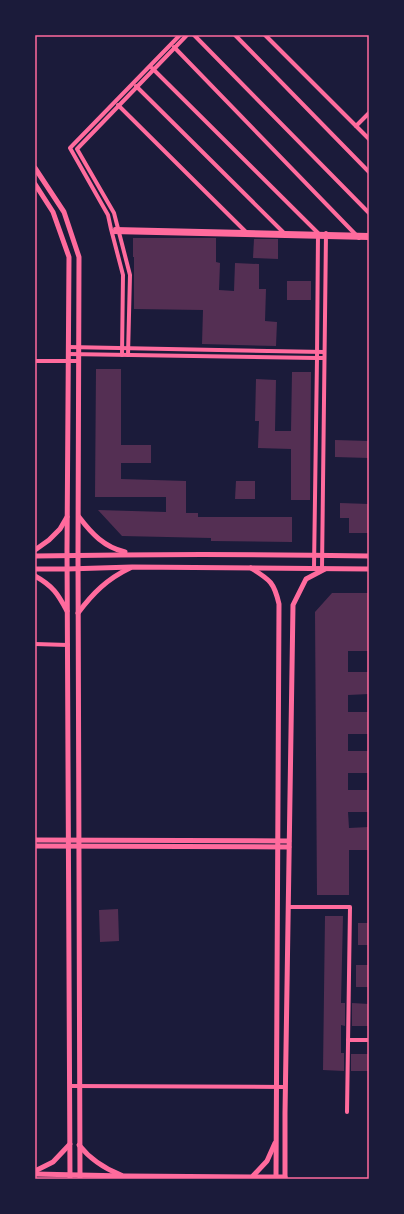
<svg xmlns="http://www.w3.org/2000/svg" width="404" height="1214" font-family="'Source Sans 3',sans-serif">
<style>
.building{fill:#542f53}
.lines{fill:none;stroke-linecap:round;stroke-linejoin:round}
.minor{stroke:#ff6b9d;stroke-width:4}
.tertiary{stroke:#ff6b9d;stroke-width:5}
.neatline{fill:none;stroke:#ff6b9d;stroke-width:1.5}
</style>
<rect width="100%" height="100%" fill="#1b1b3a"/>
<!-- building -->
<g class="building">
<path d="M133 238H216V262L220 263 219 290 234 291 235 263 259 264V289H266L265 321 277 322 276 346 202 344 203 310 134 309V257H133Z"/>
<path d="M254 239H278V259L253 258Z"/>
<rect x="287" y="281" width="24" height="19"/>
<path d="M96 369H121V445H151V463H121V479L186 481V513H198V517H292V542L211 541V538L122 536 98 510 166 512V497H95Z"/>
<path d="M292 372H311L310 500H291V449L258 448 259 421H255L256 379 276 380 275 431H291Z"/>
<path d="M335 440 369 441V458L335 457Z"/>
<path d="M236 481H255V499H235Z"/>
<path d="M340 503 369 504V533H349V518H340Z"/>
<path d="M332 593H369V651H348V672H369V694L348 695V712H369V734H348V751H369V773H348V790H369V812H348L349 828 369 827V850H349V895H317L315 612Z"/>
<path d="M118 909 119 941 100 942 99 910Z"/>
<path d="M325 916H343L341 1003H345V1026L341 1025V1053H344V1071L323 1070Z"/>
<rect x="358" y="923" width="11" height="22"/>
<rect x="356" y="965" width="13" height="22"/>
<path d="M352 1003 369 1004V1026H352Z"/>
<rect x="351" y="1054" width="18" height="17"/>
</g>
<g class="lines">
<!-- minor -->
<g class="minor">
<path d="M194 35 369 213"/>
<path d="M235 35 369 172"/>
<path d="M265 35 369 139"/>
<path d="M174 47 359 238"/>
<path d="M152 68 318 233 317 358H324"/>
<path d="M136 86 283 232"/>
<path d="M118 105 247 233"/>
<path d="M356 126 369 113"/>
<path d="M115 229 369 235"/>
<path d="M112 232 369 238"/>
<path d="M68 347 324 352"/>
<path d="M68 354 317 358 314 568"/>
<path d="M122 355 123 275 111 229 108 215 70 148 180 35"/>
<path d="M128 355 130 275 114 213 77 149 187 35"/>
<path d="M35 361H79"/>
<path d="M322 569 326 233"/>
<path d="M35 644 68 645"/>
<path d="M288 907H350L347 1112"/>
<path d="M348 1040H369"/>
<path d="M70 1086 285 1087"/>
</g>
<!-- tertiary -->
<g class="tertiary">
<path d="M35 168 64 212 79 257 78 555 80 1179"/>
<path d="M35 184 53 212 69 257 67 550 70 1179"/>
<path d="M79 517C92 534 104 547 125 552"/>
<path d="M35 550 49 540 60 529 67 517"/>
<path d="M35 556C146 554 258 554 369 556"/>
<path d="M251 568C270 580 274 582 279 604L276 1179"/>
<path d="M35 569H67L132 567 369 569"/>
<path d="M35 576C53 586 58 594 67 611"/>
<path d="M78 613C93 593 107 579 130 568"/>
<path d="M35 840 289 841"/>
<path d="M35 846 289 847"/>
<path d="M79 1145C90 1159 103 1168 121 1175"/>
<path d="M35 1171 53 1162 70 1144"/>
<path d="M35 1174 125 1176 252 1177 267 1161 275 1143"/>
<path d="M252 1177H285"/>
<path d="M285 1179V1113L293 605 306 579 325 569"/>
</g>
</g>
<!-- border -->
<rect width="404" height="1214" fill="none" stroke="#1b1b3a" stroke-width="72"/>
<rect x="36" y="36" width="332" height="1142" class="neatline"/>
</svg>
